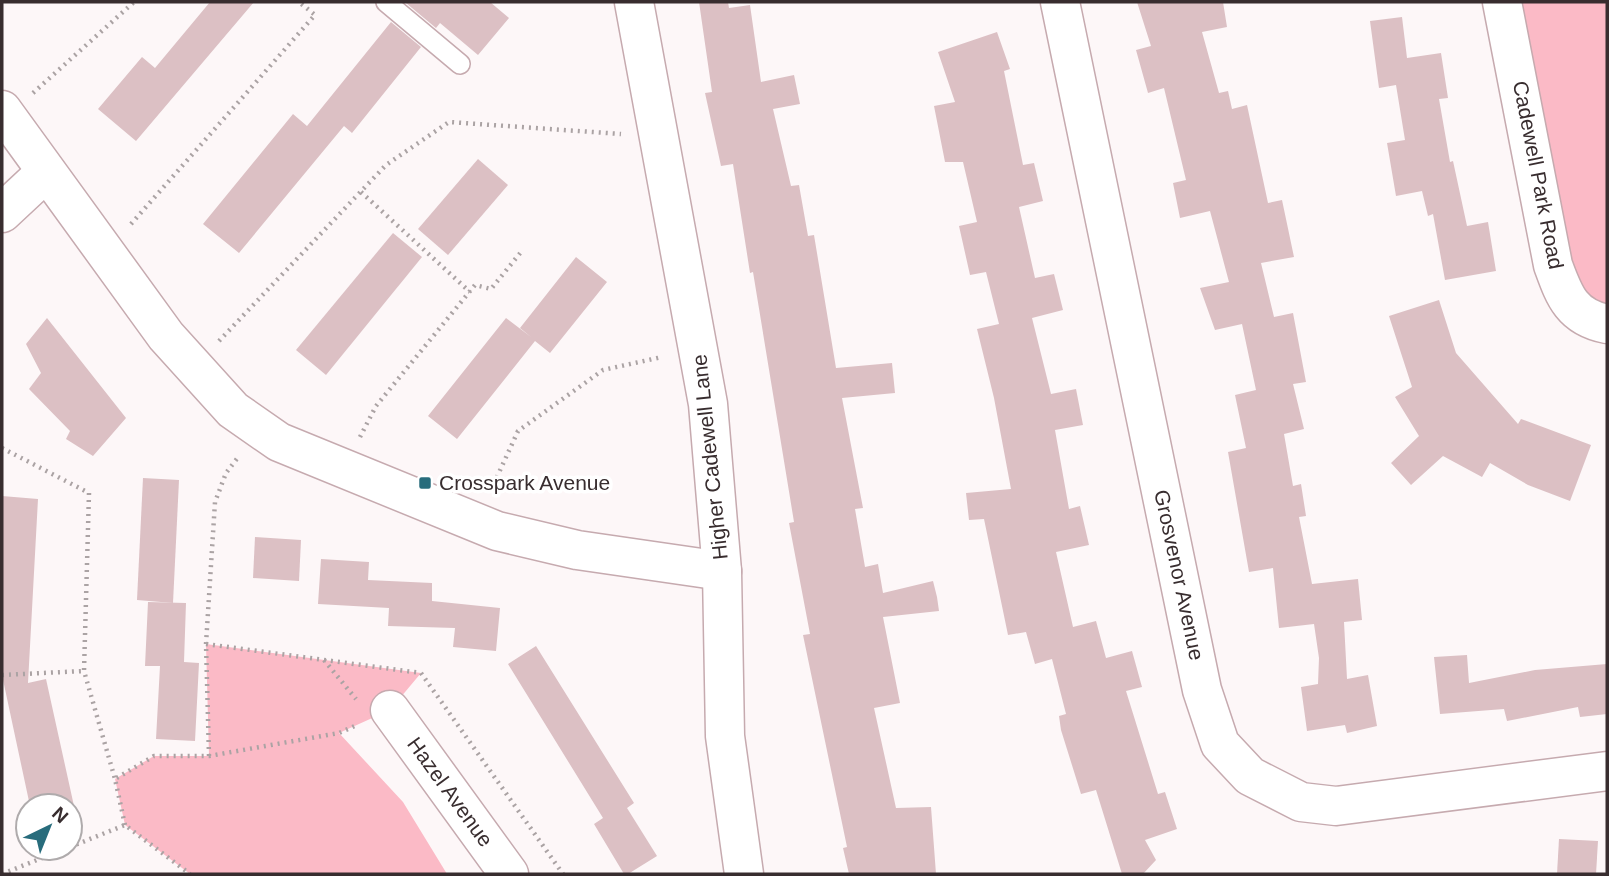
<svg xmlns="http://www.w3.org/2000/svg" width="1609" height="876" font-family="Helvetica,sans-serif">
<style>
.green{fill:#fbbac6}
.building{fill:#dcc0c4}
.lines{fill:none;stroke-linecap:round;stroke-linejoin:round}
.lane-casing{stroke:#c6aaaf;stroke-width:22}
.street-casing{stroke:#c6aaaf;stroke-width:41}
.path{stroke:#aba3a4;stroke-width:4.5;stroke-dasharray:2 5;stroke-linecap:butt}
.lane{stroke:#fff;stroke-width:19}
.street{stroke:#fff;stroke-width:38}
.poi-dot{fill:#286c7c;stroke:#fff;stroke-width:2.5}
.labels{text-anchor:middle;stroke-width:7;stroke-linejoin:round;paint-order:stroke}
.street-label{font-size:21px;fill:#382d2f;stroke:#fff}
.poi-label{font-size:21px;fill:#382d2f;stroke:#fff;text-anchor:start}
</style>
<rect width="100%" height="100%" fill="#fdf7f8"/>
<!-- green -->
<g class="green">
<path d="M1521 2H1607V315L1571 281Z"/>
<path d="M206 644 421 673 390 710 339 733 403 802 447 874H190L125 825 115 779 154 756H209Z"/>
</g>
<!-- building -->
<g class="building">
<path d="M210 2H254L136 141 98 109 142 57 155 68Z"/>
<path d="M490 2 509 18 478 55 440 23 436 28 406 3Z"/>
<path d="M699 2H728L729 8 750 5 761 82 794 75 800 104 773 109 791 186 799 185 808 236 814 235 836 368 892 363 895 393 842 398 863 508 855 509 865 567 878 564 883 593 933 581 937 597 939 611 883 617 900 703 874 708 896 808 931 807 936 874H849L843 848 847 847 803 635 810 634 789 523 794 522 753 272 750 273 733 164 721 166 705 93 712 92Z"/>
<path d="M1137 2H1223L1227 27 1202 32 1219 93 1228 91 1232 109 1247 105 1268 203 1282 200 1294 257 1261 263 1274 317 1293 313 1306 382 1293 384 1304 429 1284 434 1293 486 1301 484 1306 516 1299 517 1312 584 1358 579 1362 620 1344 622 1347 679 1368 675 1377 726 1347 733 1345 725 1307 731 1301 687 1318 684 1319 658 1314 624 1279 628 1273 568 1249 572 1228 452 1246 448 1235 395 1256 390 1242 324 1215 330 1200 288 1229 282 1210 211 1180 218 1173 183 1186 180 1164 88 1148 93 1136 50 1151 46Z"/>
<path d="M1402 17 1407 58 1441 53 1448 98 1439 99 1450 162 1453 161 1467 226 1488 222 1496 271 1445 280 1433 214 1428 216 1422 191 1396 196 1387 143 1405 140 1396 85 1379 88 1370 21Z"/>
<path d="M391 22 421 47 352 133 344 126 239 253 203 224 293 114 307 126Z"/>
<path d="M997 32 1010 69 1004 71 1023 165 1034 163 1043 201 1019 207 1035 278 1054 274 1063 310 1032 318 1051 394 1076 389 1083 425 1055 430 1069 509 1080 506 1089 545 1056 552 1073 627 1096 621 1106 658 1132 651 1142 687 1126 691 1158 794 1165 792 1177 829 1145 840 1156 860 1143 874H1122L1096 790 1081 794 1061 730 1059 716 1066 714 1052 659 1035 664 1026 632 1008 635 984 519 969 520 966 493 1011 489 994 398 977 329 999 324 986 272 970 275 959 226 977 222 963 162H945L934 106 955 102 938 52Z"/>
<path d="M478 159 508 185 448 255 418 229Z"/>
<path d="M393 233 422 257 326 375 296 350Z"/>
<path d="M576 257 607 282 550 353 535 341 457 439 428 416 506 318 531 337 520 328Z"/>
<path d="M1439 300 1456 353 1518 424 1521 419 1591 445 1570 501 1528 485 1490 463 1482 477 1443 456 1411 485 1391 463 1419 436 1395 397 1412 387 1389 316Z"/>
<path d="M47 318 126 418 93 456 66 439 70 431 29 389 41 373 26 344Z"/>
<path d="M143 478 179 480 173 603 137 600Z"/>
<path d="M2 496 38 499 28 683 46 679 74 806H30L2 675Z"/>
<path d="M255 537 301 540 299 581 253 578Z"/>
<path d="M321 559 369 562 368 580 432 583V601L500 608 496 651 453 647 455 628 388 626 389 608 318 604Z"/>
<path d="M148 602 186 603 184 662 199 663 195 741 156 739 160 666H145Z"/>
<path d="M536 646 634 803 627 808 657 856 628 874H624L594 824 603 818 508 664Z"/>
<path d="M1467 655 1469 683 1535 670 1607 664V714L1580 717 1578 707 1507 721 1504 709 1440 714 1434 657Z"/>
<path d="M1559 839 1598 841 1596 874H1557Z"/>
</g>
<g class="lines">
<!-- lane casing -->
<g class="lane-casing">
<path id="lane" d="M386 2 460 64"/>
</g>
<!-- street casing -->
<g class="street-casing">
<g id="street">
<path d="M634 2 708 404 722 571 725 736 744 874"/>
<path d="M1060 2 1202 690 1220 744 1250 776 1301 802 1336 806 1607 771"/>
<path d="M1502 2 1553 265C1564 295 1571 317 1607 324"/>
<path d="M2 110 166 336 233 410 279 442 497 531 577 550 722 571"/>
<path d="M2 213 46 172"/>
<path d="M390 710 509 874"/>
</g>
</g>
<!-- path -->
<g class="path">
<path d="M33 93 134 2"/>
<path d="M361 192 470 292"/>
<path d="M131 224 315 15 299 2"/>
<path d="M219 341 386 165 449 122 621 134"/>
<path d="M360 437 376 406 475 285 491 289 521 252"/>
<path d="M2 448 89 493 84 671 115 779"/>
<path d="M491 490 518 431 603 370 662 357"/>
<path d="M206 644 421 673 563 874"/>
<path d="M324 660 356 699"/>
<path d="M2 675 84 671"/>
<path d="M209 756 206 644 215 502 226 473 239 456"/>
<path d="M125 825 115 779 154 756H209L339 733 357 725"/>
<path d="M70 847 125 825 190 874"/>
<path d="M2 874 67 848"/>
</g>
<!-- lane -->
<use href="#lane" class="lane"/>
<!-- street -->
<use href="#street" class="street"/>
</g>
<!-- markers -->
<rect class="poi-dot" x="418" y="476" width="14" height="14" rx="3.5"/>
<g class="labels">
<!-- street labels -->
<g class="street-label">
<text transform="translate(1538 175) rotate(79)" y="7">Cadewell Park Road</text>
<text transform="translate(710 457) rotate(-96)" y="7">Higher Cadewell Lane</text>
<text transform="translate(1179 575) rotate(78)" y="7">Grosvenor Avenue</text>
<text transform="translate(450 792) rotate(54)" y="7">Hazel Avenue</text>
</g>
<!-- poi labels -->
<g class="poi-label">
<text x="439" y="490">Crosspark Avenue</text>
</g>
</g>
<!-- border -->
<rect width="1609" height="876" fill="none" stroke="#382d2f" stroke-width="7"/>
<!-- north arrow -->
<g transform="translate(49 827) rotate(43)"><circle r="33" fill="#ffffff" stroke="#afabac" stroke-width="2"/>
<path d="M0-5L12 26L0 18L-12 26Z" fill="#286c7c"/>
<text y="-10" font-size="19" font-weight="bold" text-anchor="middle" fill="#382d2f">N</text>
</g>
</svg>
